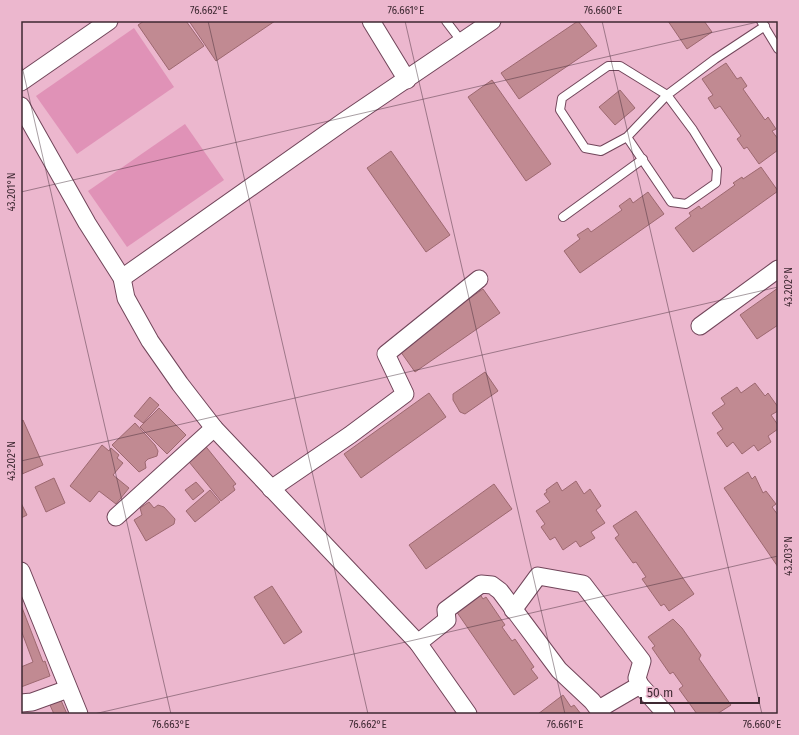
<svg xmlns="http://www.w3.org/2000/svg" width="799" height="735" font-family="'Fira Sans',sans-serif">
<style>
.green{fill:#e092b7}
.building{fill:#c18a92;stroke:#9d6870}
.lines{fill:none;stroke-linecap:round;stroke-linejoin:round}
.lane-casing{stroke:#71455a;stroke-width:10}
.street-casing{stroke:#71455a;stroke-width:19}
.lane{stroke:#fff;stroke-width:8}
.street{stroke:#fff;stroke-width:17}
.ticks{fill:none;stroke:#3e2932;stroke-width:1;stroke-opacity:0.45}
.neatline{fill:none;stroke:#3e2932;stroke-width:1.5}
.ticks-label{font-size:10px;text-anchor:middle;fill:#3e2932}
</style>
<rect width="100%" height="100%" fill="#ecb7ce"/>
<!-- green -->
<g class="green">
<path d="M134 28 174 87 77 154 36 96Z"/>
<path d="M185 124 224 180 127 247 88 191Z"/>
</g>
<!-- building -->
<g class="building">
<path d="M144 21H186L204 46 169 70 138 25Z"/>
<path d="M189 21H275L216 61Z"/>
<path d="M578 21 597 46 519 99 501 73Z"/>
<path d="M668 21H704L712 32 687 49Z"/>
<path d="M726 63 737 79 741 77 747 86 743 89 765 120 768 117 776 129 772 131 778 139V150L759 164 747 147 744 149 737 139 741 136 720 106 715 109 708 98 713 95 702 79Z"/>
<path d="M492 80 551 164 526 181 468 97Z"/>
<path d="M620 90 635 108 615 125 599 107Z"/>
<path d="M391 151 450 235 426 252 367 168Z"/>
<path d="M761 167 778 191 693 252 675 228 691 216 689 213 699 206 701 209 735 185 733 183 742 177 743 179Z"/>
<path d="M648 192 664 214 580 273 564 251 580 239 577 235 588 228 591 232 622 210 619 206 630 198 633 203Z"/>
<path d="M778 288V325L757 339 740 315Z"/>
<path d="M483 289 500 313 415 372 398 348Z"/>
<path d="M485 372 498 391 465 414 460 412 453 400V394Z"/>
<path d="M755 383 765 396 768 393 778 407V411L771 415 778 425V429L768 436 771 442 758 451 754 445 742 454 733 442 727 447 717 433 723 429 712 413 725 404 721 398 737 387 741 393Z"/>
<path d="M429 393 446 417 361 478 344 454Z"/>
<path d="M150 397 159 405 143 423 134 416Z"/>
<path d="M159 408 186 435 167 454 140 427Z"/>
<path d="M23 420 43 465 22 474 21 421Z"/>
<path d="M135 423 155 445 158 451 157 456 148 459 145 462 146 468 139 472 112 445Z"/>
<path d="M203 443 236 484 233 486 235 490 221 501 185 457Z"/>
<path d="M102 445 109 451 111 448 119 455 117 458 123 463 113 475 129 488 116 504 99 491 90 502 70 486Z"/>
<path d="M748 472 752 479 755 476 763 493 766 491 776 504 772 507 778 515V567L724 488Z"/>
<path d="M54 478 65 503 46 512 35 487Z"/>
<path d="M576 481 584 494 590 489 601 506 596 510 605 523 591 532 595 538 580 547 576 541 563 550 555 537 550 540 541 527 545 524 536 511 550 502 544 494 547 492 546 490 557 482 562 491Z"/>
<path d="M196 482 204 491 193 500 185 490Z"/>
<path d="M494 484 512 509 426 569 409 545Z"/>
<path d="M210 490 220 502 195 522 186 511Z"/>
<path d="M149 502 154 508 158 505 164 507 175 519 174 524 146 541 134 520 142 515 140 508Z"/>
<path d="M21 503 27 515 21 518Z"/>
<path d="M636 511 694 594 669 611 664 604 661 606 642 579 646 577 636 562 633 563 615 538 619 535 613 526Z"/>
<path d="M272 586 302 632 284 644 254 597Z"/>
<path d="M478 591 483 599 486 597 505 625 502 627 512 641 515 639 534 667 531 669 538 678 514 695 454 608Z"/>
<path d="M21 605 43 662 45 661 50 676 21 687V667L33 662 21 630Z"/>
<path d="M673 619 682 628 701 655 699 659 731 705 717 714H697L679 689 683 686 673 672 670 674 652 648 655 646 648 637Z"/>
<path d="M563 695 571 707 574 705 581 714H538Z"/>
<path d="M60 698 67 714H54L49 703Z"/>
</g>
<g class="lines">
<!-- lane casing -->
<g class="lane-casing">
<g id="lane">
<path d="M446 21 462 42"/>
<path d="M761 21 778 49"/>
<path d="M627 137 667 95 620 66H608L562 98 560 110 585 148 601 151 627 137 671 202 686 204 716 183 717 169 693 130 667 95 715 59 765 26"/>
<path d="M563 217 643 159"/>
</g>
</g>
<!-- street casing -->
<g class="street-casing">
<g id="street">
<path d="M371 21 407 80"/>
<path d="M21 82 109 21"/>
<path d="M21 106 87 223 122 278 126 298 150 341 180 384 214 428 418 643 468 714"/>
<path d="M122 278 343 122 492 21"/>
<path d="M700 326 778 269"/>
<path d="M271 489 350 435 405 394 386 354 479 279"/>
<path d="M116 517 214 428"/>
<path d="M21 571 79 714"/>
<path d="M513 610 538 576 583 584 642 661 637 678 640 685 666 714"/>
<path d="M418 643 447 620 446 610 481 584 492 585 500 591 559 670 592 701 602 714"/>
<path d="M21 703 32 702 68 689"/>
<path d="M599 709 640 685"/>
</g>
</g>
<!-- lane -->
<use href="#lane" class="lane"/>
<!-- street -->
<use href="#street" class="street"/>
</g>
<!-- ticks -->
<path class="ticks" d="M208 21 368 714M405 21 565 714M602 21 762 714M21 62 171 714M21 192 762 21M21 461 778 287M94 714 778 556"/>
<!-- border -->
<rect width="799" height="735" fill="none" stroke="#ecb7ce" stroke-width="44"/>
<!-- scale -->
<path d="M641 697v6h118v-6" fill="none" stroke="#3e2932" stroke-width="2"/>
<text x="647" y="697" font-size="12" fill="#3e2932" stroke="#ecb7ce" stroke-width="3" paint-order="stroke">50 m</text>
<rect x="22" y="22" width="755" height="691" class="neatline"/>
<g class="ticks-label">
<text x="209" y="14">76.662°E</text>
<text x="406" y="14">76.661°E</text>
<text x="603" y="14">76.660°E</text>
<text transform="translate(11 192) rotate(-90)" y="4">43.201°N</text>
<text transform="translate(788 287) rotate(-90)" y="4">43.202°N</text>
<text transform="translate(11 461) rotate(-90)" y="4">43.202°N</text>
<text transform="translate(788 556) rotate(-90)" y="4">43.203°N</text>
<text x="171" y="728">76.663°E</text>
<text x="368" y="728">76.662°E</text>
<text x="565" y="728">76.661°E</text>
<text x="762" y="728">76.660°E</text>
</g>
</svg>
